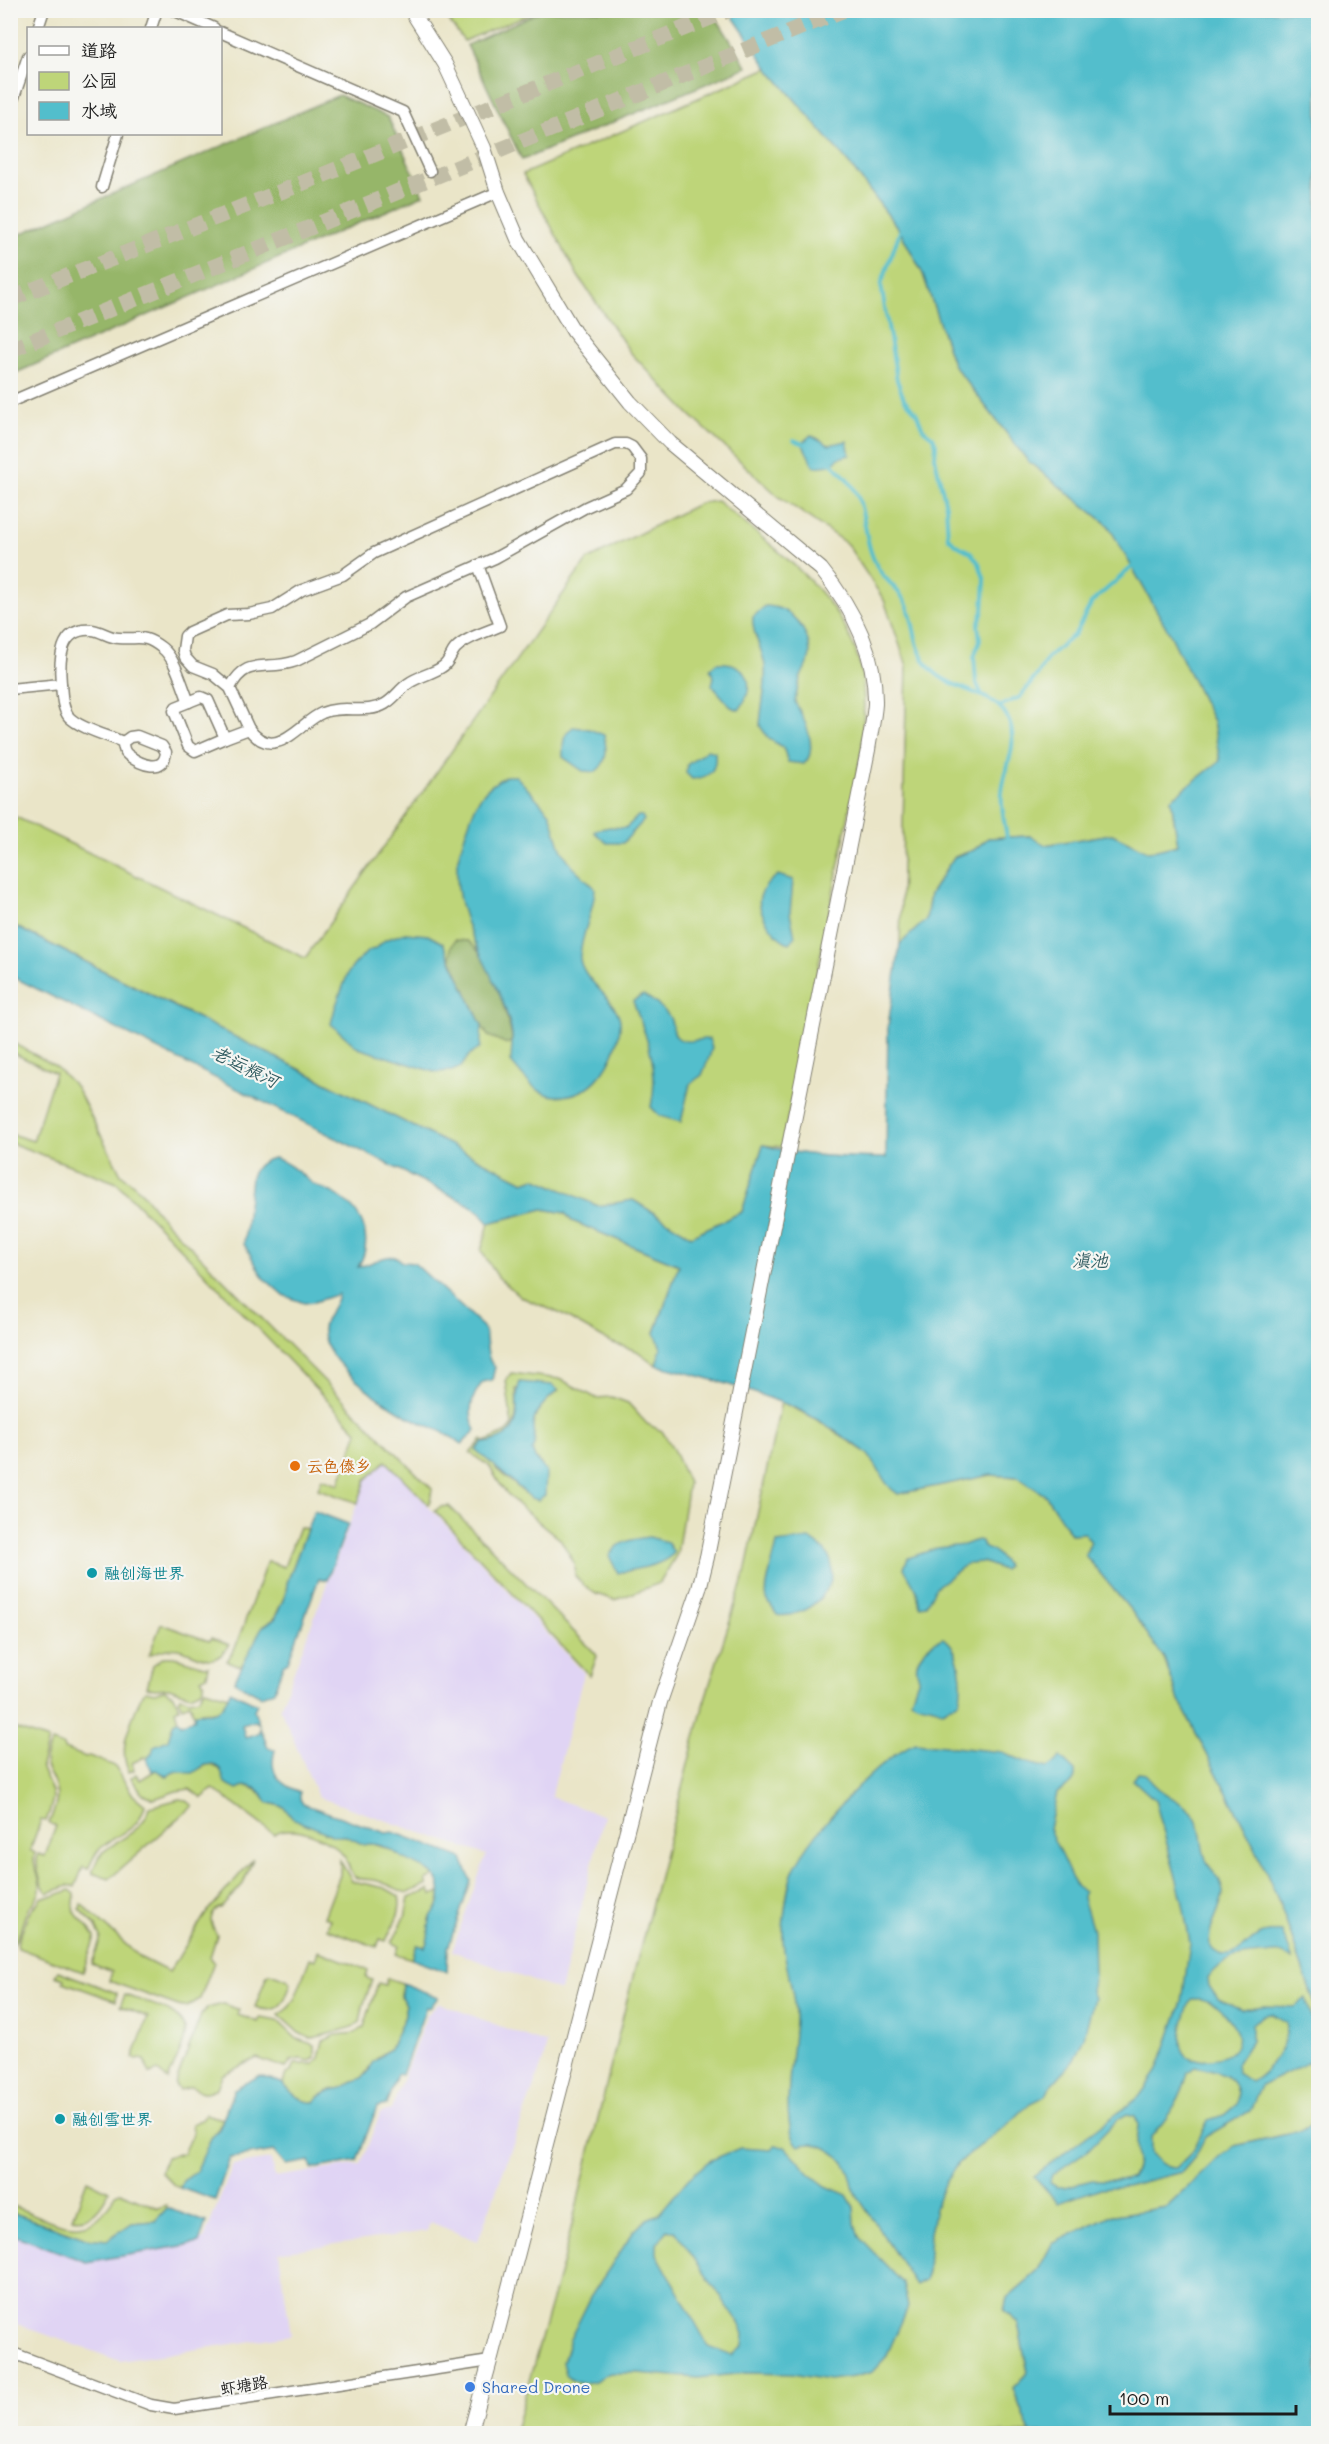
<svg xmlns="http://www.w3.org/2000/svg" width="1329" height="2444" font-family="Mali,'LXGW WenKai TC',sans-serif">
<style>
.built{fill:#e0d4f4}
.green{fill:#bed579;stroke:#6d784a;stroke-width:1.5;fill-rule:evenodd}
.forest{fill:#96b669;stroke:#596942;stroke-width:1.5}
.water{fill:#52becc;stroke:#376d74;stroke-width:1.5;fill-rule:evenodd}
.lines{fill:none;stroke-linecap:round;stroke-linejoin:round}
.stream{stroke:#52becc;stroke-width:4}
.primary-tunnel{stroke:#c1bda6;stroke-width:16;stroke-dasharray:16 8;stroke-linecap:butt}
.minor-casing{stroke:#838072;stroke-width:13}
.tertiary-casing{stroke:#838072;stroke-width:16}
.minor{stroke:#fff;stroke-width:10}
.tertiary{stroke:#fff;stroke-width:14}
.food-dot{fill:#e8710a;stroke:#f6f6f2;stroke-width:2}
.culture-dot{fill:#0f9aa8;stroke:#f6f6f2;stroke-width:2}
.shop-dot{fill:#3f7fe0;stroke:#f6f6f2;stroke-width:2}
.labels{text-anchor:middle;stroke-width:4.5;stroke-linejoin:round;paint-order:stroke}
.food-label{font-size:16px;fill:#c56008;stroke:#f6f6f2;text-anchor:start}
.culture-label{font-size:16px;fill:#0d838f;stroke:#f6f6f2;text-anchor:start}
.street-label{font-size:16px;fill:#1c1c1c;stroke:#f6f6f2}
.shop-label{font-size:16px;fill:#366cbe;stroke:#f6f6f2;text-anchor:start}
.water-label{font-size:18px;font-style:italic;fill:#325d62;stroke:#f6f6f2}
</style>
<rect width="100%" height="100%" fill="#f6f6f2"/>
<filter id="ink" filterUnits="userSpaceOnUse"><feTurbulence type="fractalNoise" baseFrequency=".0167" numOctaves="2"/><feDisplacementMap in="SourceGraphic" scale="12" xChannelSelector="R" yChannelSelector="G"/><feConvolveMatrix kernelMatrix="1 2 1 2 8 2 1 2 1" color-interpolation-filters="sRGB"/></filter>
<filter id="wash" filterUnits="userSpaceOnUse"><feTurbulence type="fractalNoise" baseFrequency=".008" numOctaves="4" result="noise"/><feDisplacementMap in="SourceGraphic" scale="24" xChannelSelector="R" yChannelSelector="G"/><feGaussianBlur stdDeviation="1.35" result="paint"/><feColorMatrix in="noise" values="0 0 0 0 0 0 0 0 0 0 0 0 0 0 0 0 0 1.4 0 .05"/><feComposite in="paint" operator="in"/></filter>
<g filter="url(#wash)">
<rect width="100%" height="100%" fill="#eae5c8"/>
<!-- built -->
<g class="built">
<path d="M386 1461 584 1673 551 1797 604 1816 560 1991 452 1951 486 1855 318 1797 280 1708 366 1480Z"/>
<path d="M439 2003 547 2044 542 2064 478 2241 430 2222 427 2231 279 2252 291 2335 120 2361 11 2322 10 2229 88 2257 204 2239 233 2165 271 2159 274 2177 361 2164 380 2113 391 2110 427 2015Z"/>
</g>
<!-- green -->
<g class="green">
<path d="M442 11H537L464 41Z"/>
<path d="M768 68 852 167 900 231 923 274 953 364 1028 461 1108 525 1170 634 1213 721 1220 761 1171 799 1178 845 1149 852 1112 834 1045 845 1029 836 988 838 974 850 954 857 930 894 926 920 900 944 907 666 884 600 847 544 778 496 689 414 630 352 578 276 523 174Z"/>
<path d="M717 501C773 548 845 594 861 670 866 696 863 723 862 749L782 1147 763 1145 742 1212 691 1236 633 1200 598 1206 535 1178 524 1182 11 924 10 833 16 817 305 958 587 560 700 503Z"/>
<path d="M11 1042 54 1065 76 1087 121 1174 139 1189 164 1220 432 1489 430 1502 428 1504 386 1461 366 1480 358 1503 318 1489 322 1478 339 1484 358 1432 117 1183 11 1143V1134L33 1141 55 1073 11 1052Z"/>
<path d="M543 1209 565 1213 572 1221 679 1265 655 1332 661 1348 656 1365 637 1351 610 1342 559 1313 521 1297 498 1277 481 1251 489 1223Z"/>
<path d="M511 1373 560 1379 596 1398 612 1397 628 1403 647 1424 662 1431 672 1447 688 1483 677 1554 660 1583 615 1600 596 1594 583 1585 575 1576 574 1563 561 1540 517 1504 503 1489 489 1466 470 1453 482 1440 485 1442 507 1432 512 1426 506 1380ZM516 1389 558 1391C547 1400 534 1411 533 1427 533 1436 537 1441 532 1450L535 1458 541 1464 531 1498 496 1469 482 1443C518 1444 518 1417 516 1389Z"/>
<path d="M781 1402 814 1418 867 1453 898 1494 991 1475 1018 1477 1046 1496 1071 1534 1085 1533 1091 1542 1085 1555 1133 1613 1164 1658 1179 1700 1255 1847 1280 1904 1318 2013V2118L1315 2123 1300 2131 1234 2146 1167 2207 1109 2216 1052 2244 1037 2272 1007 2298 1004 2311 1018 2323 1028 2372 1013 2388 1030 2433 514 2434 563 2261 630 1988 705 1699 745 1573Z"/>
<path d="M449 1506 595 1653 597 1656 590 1676 435 1511 440 1507Z"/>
<path d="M299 1527 307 1529 287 1583 286 1593 274 1619 262 1627 253 1648 241 1666 227 1661 236 1646 267 1561 284 1567Z"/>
<path d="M161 1624 209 1641 211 1638 229 1645C213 1672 199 1653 178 1649 168 1647 158 1651 149 1655Z"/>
<path d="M164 1657C183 1655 195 1667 209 1666L207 1675 201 1678 204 1683 202 1690 190 1695 169 1688 154 1689 147 1687 153 1665Z"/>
<path d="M205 1689 228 1696C220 1720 207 1707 194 1714L190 1704 182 1707 179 1701 181 1697 189 1700 199 1698Z"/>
<path d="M164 1690 174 1695 179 1708 175 1710 178 1720 173 1724 168 1740 160 1745 147 1759 145 1757 132 1763 134 1770 129 1772C116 1747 133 1719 142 1694L146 1691 154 1693Z"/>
<path d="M10 1727 48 1740 41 1766C51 1796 59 1787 46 1821L41 1820 30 1850 35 1853C31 1867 42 1877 40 1890 39 1899 31 1903 27 1911 22 1921 20 1938 11 1945Z"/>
<path d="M52 1742 63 1746 64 1749 86 1757 89 1756 115 1766 133 1795 145 1805C137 1834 119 1831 101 1848 95 1853 91 1862 88 1869L83 1867 75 1887 68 1886 48 1893C40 1886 35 1865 38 1854L45 1856 56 1826 49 1823C53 1812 59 1801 56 1790 51 1768 37 1769 52 1742Z"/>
<path d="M209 1764 220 1769 226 1783C243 1786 258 1784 267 1802L284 1807 289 1812 329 1834 346 1836 389 1849 406 1859 424 1866 434 1876 426 1880 428 1885 407 1893C398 1890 388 1884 378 1881 371 1879 361 1880 355 1877 349 1873 349 1862 344 1856 331 1839 294 1822 274 1834L213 1789 202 1798 190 1789 176 1791 154 1799 142 1794 131 1778 136 1774 140 1780 156 1770 166 1776 178 1770C196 1775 194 1770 209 1764Z"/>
<path d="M179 1799 186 1800 193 1806 109 1879 92 1873C96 1863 98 1854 107 1849 125 1836 143 1830 150 1807Z"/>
<path d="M253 1859 243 1884 221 1908H218C207 1919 211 1923 217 1935L210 1957 214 1962 200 1999 187 2007H181L109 1981 112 1972 92 1964 101 1937 96 1926 80 1909 81 1904 141 1958 169 1972 205 1915Z"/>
<path d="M340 1860 352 1881 385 1888 399 1896C403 1914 392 1925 386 1941L380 1939 377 1947 327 1929 330 1919 324 1917 340 1875Z"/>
<path d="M70 1890 75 1894C75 1899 73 1904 74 1909 77 1920 90 1926 95 1937L83 1972 18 1948 17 1943 29 1913 42 1897 53 1896Z"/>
<path d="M430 1890 432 1895 441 1892 438 1907 430 1919V1935L425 1947 417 1945 412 1959 396 1954 399 1946 392 1943 405 1917 409 1898Z"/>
<path d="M318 1951 368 1970 366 1978 372 1980 363 2006 360 2023C356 2027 316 2038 309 2038L299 2033 279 2015 288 2009 295 1998 310 1958 315 1960Z"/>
<path d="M58 1971 117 1993 116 2001 63 1982 64 1979 55 1976Z"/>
<path d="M270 1973 289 1980 291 1983C285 2003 278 2016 255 2007L267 1975Z"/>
<path d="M387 1978 402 1983 401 1996 405 2005V2016L390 2049 378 2057 362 2078 351 2082 343 2088 331 2090 317 2098 315 2102C301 2103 292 2095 282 2086L286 2074 291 2072 294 2064H314L319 2058 323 2041 336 2035 355 2033 364 2027 378 1983 385 1985Z"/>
<path d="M125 1995C143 2002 187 2010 185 2035 183 2049 173 2066 168 2080L158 2071 150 2074 144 2060 133 2058 148 2017 120 2006Z"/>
<path d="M223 2004 240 2010 238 2015 258 2022 260 2018 278 2021 297 2039 315 2045V2058L310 2061 300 2059 291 2061 286 2068 257 2058 222 2075 217 2088C203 2094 204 2093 191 2087L179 2090 175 2085 201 2015 208 2008Z"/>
<path d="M205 2114 223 2119 196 2172 183 2181 180 2188 175 2186 161 2172 166 2157 183 2153 193 2132 192 2124 203 2119Z"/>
<path d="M87 2180 109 2191C103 2205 91 2223 73 2218Z"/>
<path d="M120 2192 158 2208 166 2205 167 2208 155 2221 132 2223 107 2240 84 2238 11 2212 10 2205C53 2220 90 2249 115 2194Z"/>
</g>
<!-- forest -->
<g class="forest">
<path d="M541 11H712L747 67 522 160 467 45Z"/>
<path d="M339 95 388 117 423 195 11 375V238Z"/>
<path d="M455 940 468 941C493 961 504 1006 512 1036V1041L507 1044 488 1036 482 1026 451 959V947Z"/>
</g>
<!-- water -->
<g class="water">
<path d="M729 11H1318V2013L1280 1904 1255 1847 1179 1700 1164 1658 1133 1613 1085 1555 1091 1542 1084 1533 1071 1534 1046 1496 1018 1477 991 1475 898 1494C881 1484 879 1463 864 1451 838 1433 810 1412 780 1402 740 1387 698 1375 656 1365L661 1348 655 1333 679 1265 572 1221 565 1213 543 1209 489 1223 481 1213 468 1204 11 976 10 924 524 1182 535 1178 598 1206 633 1200 691 1236 742 1212 763 1145C803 1157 844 1157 886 1158L888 1026 900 944 926 920 930 894 954 857 974 850 988 838 1030 836 1045 845 1112 834 1149 852 1178 845 1171 799 1220 761 1213 721 1170 634 1108 525 1028 461 953 364 923 274 900 231 852 167 768 68Z"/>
<path d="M811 435 829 445 847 441 850 455 839 458 830 465 814 467 802 443Z"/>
<path d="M765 606C790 606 809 629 810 653 810 661 803 671 800 679 798 687 796 694 795 702 804 718 820 749 804 764L788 762 783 747 769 739 760 726C761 705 767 687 765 666 763 650 751 632 753 617Z"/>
<path d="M716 663C748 660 758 685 739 710L731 707 712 685 714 677 710 669Z"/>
<path d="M573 727 589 729 604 735C607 750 608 763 595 772L583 771 563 757C563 744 562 735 573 727Z"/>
<path d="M707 750 715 752C717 770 710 778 692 779L686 773 687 765Z"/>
<path d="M506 776H516L550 813 561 849 572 866 595 888C594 912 582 932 580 955 578 976 612 996 619 1016 622 1024 619 1035 617 1043 609 1071 589 1097 557 1096 536 1096 523 1076 511 1062 511 1053 513 1043 512 1034 502 978 457 932 457 874 456 859 462 844 467 829 476 802 480 790 506 776Z"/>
<path d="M638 816H642L644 820 623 843H607L595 833V830L610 827 626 828Z"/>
<path d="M778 875 793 880 790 913 795 937 790 943C776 940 756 911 760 897 763 887 769 881 778 875Z"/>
<path d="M405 933 428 935 443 943 482 1026 480 1048 470 1054 461 1067 452 1071 435 1072 358 1048 331 1024 335 1008 348 973 354 965 368 951 375 949 385 940Z"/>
<path d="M643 995C650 998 665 1010 669 1016 675 1026 670 1039 686 1041 694 1042 701 1038 709 1039L712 1047 710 1055 702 1075 690 1084 681 1122 660 1116 651 1107C660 1067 647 1038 633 1001Z"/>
<path d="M274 1158C289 1162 300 1174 312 1183 321 1189 332 1191 341 1198 365 1214 373 1243 358 1267 373 1265 391 1248 402 1262L414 1263 483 1327C489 1340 484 1358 495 1367L492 1380 483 1382C471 1396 467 1413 476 1430L462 1444C445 1431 427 1426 409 1417 384 1403 324 1363 323 1332 322 1318 336 1308 338 1294L314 1302 304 1303 283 1295 263 1277 244 1244 251 1177C255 1166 263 1160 274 1158Z"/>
<path d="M520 1382 552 1385 558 1390C547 1400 534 1411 533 1426 533 1436 537 1441 532 1450L535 1458 546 1471 545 1495 538 1500 531 1498 476 1450 482 1443C489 1443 494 1441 501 1438 527 1426 511 1402 520 1382Z"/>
<path d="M314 1511 348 1524 327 1580 319 1578 288 1662 283 1665 274 1691 261 1696 234 1682 262 1627 275 1619 286 1593 287 1583Z"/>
<path d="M649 1537 667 1542 674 1553C661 1567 637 1568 618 1573L609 1556C618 1541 633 1539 649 1537Z"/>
<path d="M810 1539C818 1545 827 1550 830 1559 842 1589 804 1620 777 1615 774 1610 769 1604 767 1599 763 1589 775 1555 777 1543Z"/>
<path d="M977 1540 981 1541 983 1547 995 1552 1007 1566 1003 1570 983 1562 968 1563 936 1587 926 1605 920 1606 916 1589 904 1568 908 1558 937 1548 964 1545Z"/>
<path d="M943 1638C960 1646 964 1685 959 1701L943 1711C933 1704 920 1707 911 1700L919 1677C910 1659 928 1644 943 1638Z"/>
<path d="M230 1691 257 1704 254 1710 259 1724 255 1721 242 1725 245 1737 259 1733 260 1728 268 1747 275 1750C268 1773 280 1785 300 1792V1799L303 1804 386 1833 393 1832 462 1858 471 1881 448 1948 447 1972 412 1959 417 1945 425 1947C431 1934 427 1931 430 1920 431 1914 437 1910 439 1904 447 1872 423 1869 403 1858 391 1850 379 1841 364 1845L346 1836H334L292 1818 284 1807 267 1802C261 1790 250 1781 237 1789L225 1783 220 1769 213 1764 205 1765 193 1773C182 1774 177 1767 168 1776L156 1770 152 1771 147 1759 152 1753 154 1746 168 1740 173 1724 178 1720 181 1724 195 1718 194 1714C201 1711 203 1714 210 1713 222 1712 226 1701 230 1691Z"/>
<path d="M916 1743 1002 1752 1028 1763 1048 1768 1057 1762 1060 1757 1075 1771C1076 1785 1067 1786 1057 1793L1049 1829 1072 1879 1077 1887 1084 1892 1083 1898 1093 1931 1094 1975 1091 1991 1094 1998 1084 2037 1074 2060 1050 2087 1046 2096 1029 2104 1013 2120 958 2163 944 2184 935 2208 930 2233 928 2272 925 2280 916 2285 860 2200C851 2192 854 2180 848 2169 839 2152 818 2139 799 2146 777 2124 795 2049 795 2017 795 1987 781 1958 783 1927 785 1909 787 1885 794 1869 812 1832 879 1757 916 1743Z"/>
<path d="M1138 1773 1146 1774C1156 1792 1173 1796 1188 1809 1206 1824 1198 1846 1208 1864 1214 1874 1221 1877 1223 1892 1224 1908 1194 1946 1220 1954 1237 1960 1248 1941 1259 1935 1266 1931 1274 1931 1282 1932L1293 1959C1277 1950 1278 1953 1262 1954 1236 1956 1226 1956 1208 1978L1209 1986 1218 1999 1241 2009 1264 2006 1295 2007 1306 1998C1312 2018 1317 2039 1313 2060L1261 2086 1250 2111 1205 2137 1195 2157 1182 2172 1127 2186 1101 2188 1058 2203 1034 2176 1139 2097 1157 2072 1182 2002 1190 1943 1182 1899 1155 1800 1133 1780ZM1201 1999C1217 2003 1220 2008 1230 2020 1246 2041 1235 2058 1209 2059 1204 2059 1196 2061 1191 2059 1172 2052 1185 2012 1192 1999ZM1271 2014 1286 2022C1291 2041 1267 2075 1250 2082L1237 2073 1236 2064 1251 2041V2025L1263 2015ZM1195 2067C1217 2071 1241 2075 1237 2104L1224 2115 1208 2120 1193 2151 1176 2168C1164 2168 1158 2162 1151 2153V2137C1169 2116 1182 2098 1188 2072ZM1127 2114 1135 2116C1141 2126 1136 2133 1136 2144 1137 2157 1139 2165 1132 2177L1125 2180H1092L1065 2187H1056L1049 2183 1052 2175 1088 2150 1118 2119Z"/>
<path d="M402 1983 438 1997 430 2008 426 2007 402 2075 397 2074 386 2105 377 2107 357 2161 312 2169 310 2161 286 2165 274 2151 230 2158 215 2200 180 2188 183 2181 196 2172 211 2138 219 2130 234 2089 259 2076C266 2078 277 2080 283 2084 292 2092 299 2103 315 2102L317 2098 331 2090 343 2088 351 2082 362 2078 369 2071 372 2063 390 2049 405 2016V2005L401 1996Z"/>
<path d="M1318 2118V2433H1030L1013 2388 1028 2372 1018 2323 1004 2311 1007 2298 1037 2272 1052 2244 1109 2216 1167 2207 1221 2155 1234 2146 1300 2131 1315 2123Z"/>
<path d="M775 2146 785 2147 810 2174 826 2186 847 2195 854 2207 855 2223 859 2237 903 2283 908 2307 886 2357 872 2372 854 2377 829 2380 792 2374 745 2373 698 2378 638 2373H610L593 2382 579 2383 572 2380 566 2375 563 2362 570 2339 593 2293 634 2231 647 2219 659 2214 688 2179 709 2161 740 2148 771 2150ZM667 2229 676 2232 739 2323 744 2334 743 2346 732 2356 709 2347 657 2254V2244Z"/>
<path d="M167 2208 206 2222 199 2243 86 2262 11 2234V2212L84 2238 107 2240 132 2223 155 2221Z"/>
</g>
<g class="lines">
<!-- stream -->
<g class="stream">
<path d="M900 231 881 285 897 380 904 399 916 412 923 429 933 437 936 444 935 458 946 506 948 537 955 544 970 552 979 563 985 581 983 611 978 625 980 640 974 657 976 682 982 695"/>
<path d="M794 440 804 444"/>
<path d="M830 461C840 471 853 483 858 497 867 521 865 549 880 571 888 583 903 593 908 607 915 626 914 645 926 663 947 694 997 688 1009 721 1019 747 1004 768 1002 792 1000 806 1005 823 1007 838"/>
<path d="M1000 706 1020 697 1038 674 1048 657 1075 634 1092 602 1132 567"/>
</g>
</g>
</g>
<g filter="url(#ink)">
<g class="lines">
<!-- primary-tunnel -->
<g class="primary-tunnel">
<path d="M10 299 338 169 729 10"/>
<path d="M10 350 843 10"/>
</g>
<!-- minor casing -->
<g class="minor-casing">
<g id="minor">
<path d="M173 10 214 28"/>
<path d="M38 28 44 10"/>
<path d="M151 28 157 10"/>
<path d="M220 32 403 112 430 171"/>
<path d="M10 109 28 56"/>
<path d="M102 187 118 134"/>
<path d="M10 402 498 192"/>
<path d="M61 684C59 661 59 627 92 630 102 631 109 638 119 638 139 640 143 633 162 648 176 659 182 686 189 702"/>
<path d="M230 688C247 655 266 672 296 661L370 624 406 597 495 558 586 507 626 489 641 473V459L632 447 626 444H615L374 553 343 575 302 590 272 609 249 614 227 615 189 632 185 636 183 650 185 657 193 666 213 674 230 688 249 729"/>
<path d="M10 689 61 684C62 695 62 708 69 717 79 728 109 736 123 742"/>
<path d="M201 697 208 700 225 738 195 751 188 746 174 711 176 707Z"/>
<path d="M137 736 162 746 166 752C164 774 141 765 128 755 124 752 123 747 123 742L130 737Z"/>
<path d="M225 738 249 729C275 764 300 722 322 713 342 704 366 715 385 704 394 699 400 689 409 683 419 676 432 674 442 667 449 663 450 655 455 649 465 638 486 632 500 626L478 565"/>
<path d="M10 2352 151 2405 174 2409 490 2361"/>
</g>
</g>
<!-- tertiary casing -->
<g class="tertiary-casing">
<path id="tertiary" d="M411 10 445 64 484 148 498 192 518 239 574 332 630 402 670 443 821 569C853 608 876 653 875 704 874 719 870 735 868 750L707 1557 699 1589 660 1702 490 2361 470 2434"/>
</g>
<!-- minor -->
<use href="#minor" class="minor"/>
<!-- tertiary -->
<use href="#tertiary" class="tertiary"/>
</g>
</g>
<!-- markers -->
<circle class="food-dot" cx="295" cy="1466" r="6"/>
<g class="culture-dot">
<circle cx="92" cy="1573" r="6"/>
<circle cx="60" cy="2119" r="6"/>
</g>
<circle class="shop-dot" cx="470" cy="2387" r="6"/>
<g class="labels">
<!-- food labels -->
<g class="food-label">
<text x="307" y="1472">云色傣乡</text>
</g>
<!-- culture labels -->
<g class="culture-label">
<text x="104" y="1579">融创海世界</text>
<text x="72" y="2125">融创雪世界</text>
</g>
<!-- street labels -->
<g class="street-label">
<text transform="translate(244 2385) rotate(-9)" y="6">虾塘路</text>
</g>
<!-- shop labels -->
<g class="shop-label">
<text x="482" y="2393">Shared Drone</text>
</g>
<!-- water labels -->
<g class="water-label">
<text transform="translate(245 1067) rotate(26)" y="6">老运粮河</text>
<text x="1090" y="1267">滇池</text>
</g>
</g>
<!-- margin -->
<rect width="1329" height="2444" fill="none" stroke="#f6f6f2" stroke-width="36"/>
<!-- legend -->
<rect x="27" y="27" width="195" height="108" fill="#f6f6f2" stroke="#9f9f9c" stroke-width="1.5"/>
<rect x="39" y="46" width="30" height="9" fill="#ffffff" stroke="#9f9f9c" stroke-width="1.5"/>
<text x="81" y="57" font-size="18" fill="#1c1c1c">道路</text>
<rect x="39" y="72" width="30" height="18" fill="#bed579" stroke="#9f9f9c" stroke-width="1.5"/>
<text x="81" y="87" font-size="18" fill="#1c1c1c">公园</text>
<rect x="39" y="102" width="30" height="18" fill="#52becc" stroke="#9f9f9c" stroke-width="1.5"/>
<text x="81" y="117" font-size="18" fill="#1c1c1c">水域</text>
<!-- scale -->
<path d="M1110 2405v9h186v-9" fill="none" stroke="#1c1c1c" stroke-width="3"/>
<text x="1119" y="2405" font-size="18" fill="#1c1c1c" stroke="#f6f6f2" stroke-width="4.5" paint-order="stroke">100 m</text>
</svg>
